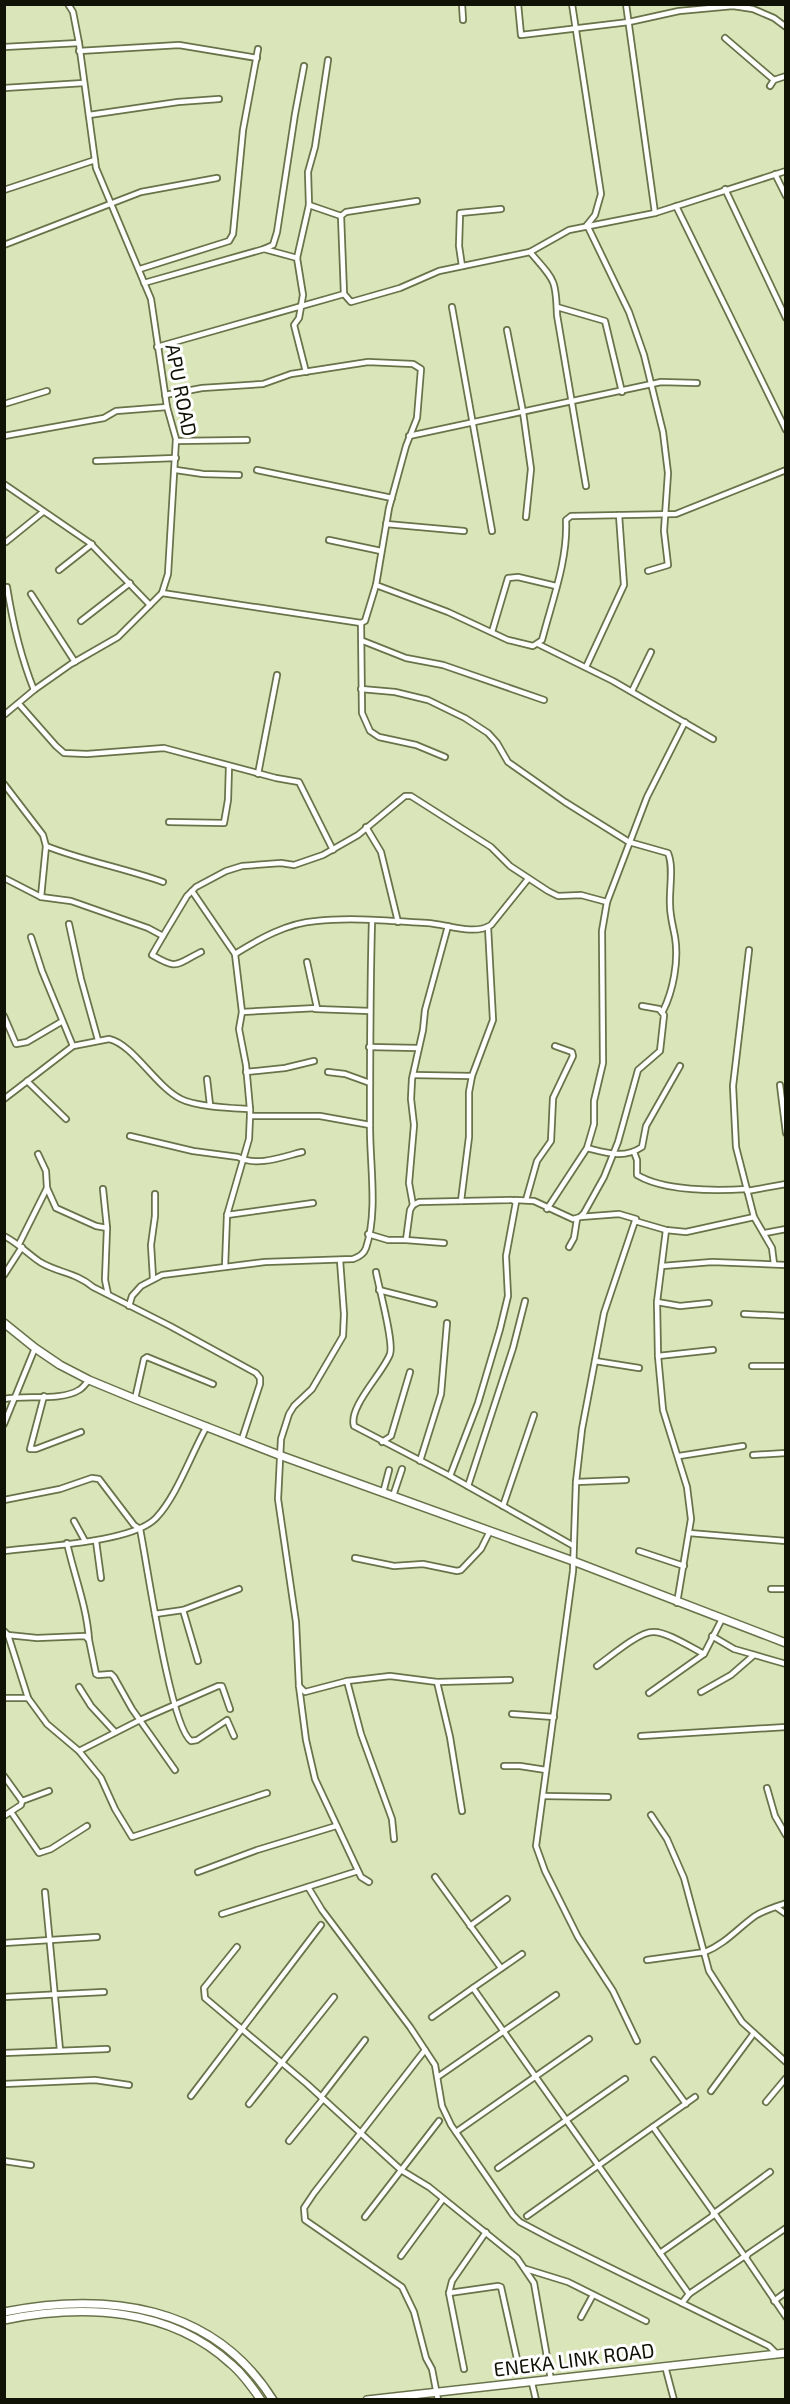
<svg xmlns="http://www.w3.org/2000/svg" width="790" height="2404" font-family="'Exo 2',sans-serif">
<style>
.lines{fill:none;stroke-linecap:round;stroke-linejoin:round}
.street-casing{stroke:#69734a;stroke-width:8}
.secondary-casing{stroke:#69734a;stroke-width:10}
.street{stroke:#fff;stroke-width:4.5}
.secondary{stroke:#fff;stroke-width:7}
.labels{text-anchor:middle;stroke-width:6;stroke-linejoin:round;paint-order:stroke}
.street-label{font-size:20px;fill:#0f1204;stroke:#fff}
</style>
<rect width="100%" height="100%" fill="#dae6b9"/>
<g class="lines">
<!-- street casing -->
<g class="street-casing">
<g id="street">
<path d="M462 4 463 20"/>
<path d="M518 4 521 35 629 22 679 11 733 6 753 9 774 18 786 27"/>
<path d="M572 4 601 194 595 215 587 225"/>
<path d="M626 4 655 213"/>
<path d="M725 38 774 80"/>
<path d="M4 47 79 43"/>
<path d="M79 51 179 45 257 58"/>
<path d="M770 86 774 80 786 76"/>
<path d="M4 88 84 83"/>
<path d="M89 115 178 102 219 99"/>
<path d="M775 174 786 196"/>
<path d="M725 189 786 318"/>
<path d="M4 190 95 160"/>
<path d="M417 201 346 212 341 216 344 294 351 302 400 288 439 271 530 252 569 230 655 213 786 171"/>
<path d="M309 205 341 216"/>
<path d="M676 206 786 430"/>
<path d="M587 225 629 312 644 355 663 432 668 473 664 531 668 565 648 571"/>
<path d="M4 245 141 192 217 178"/>
<path d="M264 249 297 258"/>
<path d="M530 252C554 280 556 278 557 315L586 486"/>
<path d="M462 266 459 246 460 213 501 209"/>
<path d="M140 269 229 241 233 234 243 130 258 49"/>
<path d="M144 283 264 249 273 245 277 232 295 114 304 66"/>
<path d="M452 307 492 531"/>
<path d="M557 307 605 321 622 392"/>
<path d="M507 330 523 412 531 469 526 517"/>
<path d="M157 347 344 294"/>
<path d="M306 372 294 325 299 318 303 295 297 258 309 205 308 172 315 147 328 60"/>
<path d="M4 404 47 391"/>
<path d="M4 436 104 418 116 411 167 407"/>
<path d="M409 436 661 382 697 383"/>
<path d="M176 441 247 440"/>
<path d="M96 461 176 458"/>
<path d="M176 470 203 474 239 475"/>
<path d="M257 470 392 498"/>
<path d="M4 484 90 543 150 605"/>
<path d="M386 524 464 531"/>
<path d="M329 540 381 551"/>
<path d="M6 542 43 512"/>
<path d="M59 570 92 544"/>
<path d="M376 585 448 612 508 640 533 646 542 640C552 601 568 560 566 520L571 516 676 514 786 470"/>
<path d="M7 587C13 625 20 655 34 690"/>
<path d="M162 593 361 623 365 621 376 585 389 508 406 446 417 418 421 369 413 364 368 362 291 374 263 384 202 388 165 395"/>
<path d="M31 594 75 662"/>
<path d="M81 621 130 583"/>
<path d="M361 623 362 713 370 731 379 737 416 745 445 757"/>
<path d="M492 632 508 578 518 577 556 586"/>
<path d="M363 641 406 658 443 665 544 700"/>
<path d="M538 644 613 681 713 739"/>
<path d="M586 667 624 585 619 515"/>
<path d="M361 689 395 692 428 700 465 718 488 733 497 743 508 762 565 802 629 842 668 853C674 867 669 889 670 905 670 916 673 926 675 937 679 961 673 991 663 1011"/>
<path d="M632 691 651 652"/>
<path d="M19 704 56 746 64 753 87 754 164 748 276 778 299 782 333 850"/>
<path d="M4 715 34 690 71 664 118 637 162 593 168 574 176 439 167 407 151 299 96 168 79 43 73 12 68 4"/>
<path d="M258 774 277 675"/>
<path d="M4 784 43 835 46 846 41 897"/>
<path d="M169 822 224 823 228 800 229 766"/>
<path d="M366 827 381 852 398 922"/>
<path d="M46 846C84 861 124 868 163 882"/>
<path d="M4 878 41 897 71 901 148 928 163 936 187 896 196 887 226 871 242 866 281 863 294 865 323 855 358 835 405 796H411L491 847 510 866 548 891 558 896 581 895 607 902"/>
<path d="M192 891 235 954 242 1012 239 1029 246 1065 250 1109"/>
<path d="M69 924 81 979 98 1040"/>
<path d="M163 936 152 955C178 970 175 965 201 952"/>
<path d="M31 937 42 971 73 1046"/>
<path d="M749 950 733 1086 736 1147 754 1217"/>
<path d="M235 954C259 939 287 923 316 921 352 917 391 921 427 923 446 924 474 936 491 925L528 879"/>
<path d="M315 1009 370 1011"/>
<path d="M242 1012 317 1008 307 962"/>
<path d="M4 1016 16 1044 27 1042 61 1022"/>
<path d="M369 1047 418 1048"/>
<path d="M246 1072 285 1068 314 1061"/>
<path d="M328 1072 345 1074 370 1083"/>
<path d="M413 1075 472 1076"/>
<path d="M207 1079 210 1105"/>
<path d="M27 1081 66 1119"/>
<path d="M780 1085 786 1133"/>
<path d="M4 1099 73 1046 109 1039C133 1044 156 1087 181 1099 197 1107 232 1108 250 1109V1116"/>
<path d="M130 1136 193 1151 238 1157C257 1167 282 1157 302 1152"/>
<path d="M587 1148C607 1153 624 1159 642 1147L646 1126 680 1066"/>
<path d="M634 1152 637 1160V1175C664 1191 715 1191 747 1189"/>
<path d="M47 1188 56 1208 96 1226 107 1228"/>
<path d="M103 1189 107 1228 105 1280 108 1294"/>
<path d="M747 1191 786 1184"/>
<path d="M515 1200 534 1201 573 1219 580 1217 584 1213 604 1177 618 1142 638 1070 660 1051 664 1015 659 1009 642 1006"/>
<path d="M526 1200 537 1161 551 1141 553 1098 573 1056 572 1052 555 1046"/>
<path d="M461 1201 469 1137V1092L472 1076 493 1020 488 927"/>
<path d="M413 1205 409 1183 414 1125 411 1099 412 1079 423 1030 425 1010 448 926"/>
<path d="M547 1209 587 1148 594 1124V1101L603 1063 602 931 607 902 647 797 685 722"/>
<path d="M227 1215 313 1203"/>
<path d="M580 1217 619 1214 636 1219"/>
<path d="M666 1230 657 1302 658 1356 663 1410 687 1487 691 1519 677 1603"/>
<path d="M765 1233 786 1229"/>
<path d="M368 1234 388 1240H406L410 1210 413 1205 419 1202 512 1200 516 1202 506 1256 508 1296 500 1329 478 1403 450 1476"/>
<path d="M4 1236C18 1243 28 1254 40 1262 58 1273 75 1272 93 1287L170 1326 256 1373 260 1378V1384L242 1439"/>
<path d="M406 1240 444 1243"/>
<path d="M19 1244 47 1188 46 1171 38 1154"/>
<path d="M569 1247 574 1238 577 1219"/>
<path d="M340 1260 344 1314 343 1336 312 1389 294 1406 289 1414 281 1439 278 1499 296 1622 299 1686 306 1740 315 1779 361 1877 369 1882"/>
<path d="M662 1266 712 1262 786 1265"/>
<path d="M225 1267 227 1215 249 1139 250 1116H320L370 1125"/>
<path d="M376 1272C379 1288 394 1342 390 1354 383 1373 348 1407 354 1426L450 1476 572 1545"/>
<path d="M4 1275 22 1247"/>
<path d="M153 1278 151 1245 155 1216V1194"/>
<path d="M379 1290 434 1304"/>
<path d="M657 1302 680 1306 709 1303"/>
<path d="M129 1306 132 1296 141 1286 162 1275 265 1262 353 1259C359 1257 364 1254 366 1248 378 1212 370 1166 370 1128 370 1059 370 990 372 921"/>
<path d="M744 1314 786 1316"/>
<path d="M658 1356 713 1350"/>
<path d="M595 1361 639 1368"/>
<path d="M752 1366H786"/>
<path d="M44 1396 30 1449H36L81 1432"/>
<path d="M4 1399C25 1395 62 1401 79 1390 83 1388 86 1383 89 1380"/>
<path d="M135 1399 144 1359 147 1357 213 1384"/>
<path d="M4 1424 35 1348"/>
<path d="M382 1442 391 1436 410 1372"/>
<path d="M753 1455 786 1453"/>
<path d="M679 1456 743 1446"/>
<path d="M420 1461 441 1394 447 1323"/>
<path d="M576 1482 626 1480"/>
<path d="M468 1486 513 1348 525 1301"/>
<path d="M383 1493 389 1470"/>
<path d="M393 1496 402 1469"/>
<path d="M4 1500 60 1489 92 1478 99 1479 134 1525 140 1529C147 1563 170 1726 191 1741L197 1740 227 1720 234 1736"/>
<path d="M503 1506 534 1415"/>
<path d="M74 1521 85 1541"/>
<path d="M689 1533 786 1541"/>
<path d="M96 1541 101 1578"/>
<path d="M67 1543C74 1575 87 1607 89 1640"/>
<path d="M4 1551C40 1546 132 1543 156 1518 177 1496 191 1454 207 1426"/>
<path d="M639 1551 684 1566"/>
<path d="M355 1558 394 1566 423 1564 457 1571 461 1570 481 1549 489 1533"/>
<path d="M771 1589H786"/>
<path d="M183 1610 198 1661"/>
<path d="M155 1614 183 1610 239 1589"/>
<path d="M4 1631 8 1635 28 1698 47 1724 79 1751 101 1778 115 1809 132 1837 267 1793"/>
<path d="M8 1635 37 1638 85 1636 89 1640 96 1674 98 1675 111 1674 114 1677 132 1709 175 1770"/>
<path d="M712 1636 734 1649 786 1664"/>
<path d="M597 1666C610 1657 638 1632 653 1632 666 1631 692 1648 704 1654"/>
<path d="M347 1681 361 1734 392 1819 394 1839"/>
<path d="M437 1682 450 1737 462 1811"/>
<path d="M299 1686 305 1692 347 1681 390 1676 437 1682 510 1680"/>
<path d="M79 1687 91 1706 115 1732"/>
<path d="M701 1692 731 1675 754 1655"/>
<path d="M649 1693 704 1654 722 1619"/>
<path d="M4 1698H28"/>
<path d="M512 1714 554 1717"/>
<path d="M641 1736 786 1727"/>
<path d="M79 1751 140 1720 218 1686H222L230 1709"/>
<path d="M504 1766H520L546 1770"/>
<path d="M4 1776 22 1801 21 1805 4 1816"/>
<path d="M767 1788 775 1816 786 1835"/>
<path d="M543 1796 608 1797"/>
<path d="M22 1801 49 1791"/>
<path d="M11 1812 39 1853 51 1849 87 1826"/>
<path d="M651 1815 667 1839 684 1878 709 1971 742 2022 786 2062"/>
<path d="M198 1872 257 1850 336 1826"/>
<path d="M435 1877 501 1968"/>
<path d="M308 1887 322 1910 410 2027 435 2065 442 2106 451 2125 513 2215 520 2222 552 2239 769 2346 776 2353"/>
<path d="M45 1892 60 2050"/>
<path d="M776 1907 786 1914"/>
<path d="M222 1914 358 1871"/>
<path d="M470 1926 507 1899"/>
<path d="M4 1943 97 1937"/>
<path d="M237 1947 204 1988 205 1998 307 2084 401 2170 429 2187 517 2258 534 2283 551 2380"/>
<path d="M647 1960 705 1952C725 1944 737 1929 755 1916 764 1910 776 1907 786 1903"/>
<path d="M473 1988 522 1954"/>
<path d="M4 1997 104 1992"/>
<path d="M432 2017 473 1988 689 2294"/>
<path d="M637 2041 613 1991 578 1937 545 1871 536 1846 573 1571 576 1482 582 1429 604 1313 635 1221 666 1230 686 1232 754 1217 772 1248 774 1264"/>
<path d="M425 2050 314 2193 304 2208 305 2220 402 2287 414 2312 426 2358 432 2369 438 2400"/>
<path d="M4 2053 107 2049"/>
<path d="M654 2060 686 2104"/>
<path d="M439 2076 556 1995"/>
<path d="M4 2084 95 2080 129 2085"/>
<path d="M711 2091 754 2033"/>
<path d="M191 2096 321 1925"/>
<path d="M321 2097 365 2040"/>
<path d="M766 2102 786 2078"/>
<path d="M249 2104 334 1997"/>
<path d="M653 2127 746 2258"/>
<path d="M456 2132 589 2039"/>
<path d="M289 2141 323 2099"/>
<path d="M4 2161 31 2165"/>
<path d="M498 2168 625 2079"/>
<path d="M713 2214 770 2172"/>
<path d="M527 2216 695 2097"/>
<path d="M365 2217 439 2121"/>
<path d="M786 2228 748 2254 746 2258 786 2317"/>
<path d="M660 2253 714 2215"/>
<path d="M401 2256 443 2199"/>
<path d="M526 2269 568 2282 646 2321"/>
<path d="M449 2293 498 2286 501 2287 517 2359"/>
<path d="M774 2301 786 2292"/>
<path d="M682 2303 689 2294 745 2256"/>
<path d="M581 2317 593 2295"/>
<path d="M665 2366 674 2400"/>
<path d="M464 2369 449 2293 452 2281 486 2232"/>
<path d="M532 2383 536 2400"/>
</g>
</g>
<!-- secondary casing -->
<g class="secondary-casing">
<g id="secondary">
<path d="M4 1323 35 1348 60 1365 89 1380 135 1399 279 1455 573 1561 786 1643"/>
<path d="M4 2312C106 2292 213 2304 273 2400"/>
<path d="M4 2320C83 2304 169 2307 231 2364 243 2374 252 2387 261 2400"/>
<path d="M367 2400 786 2353"/>
</g>
</g>
<!-- street -->
<use href="#street" class="street"/>
<!-- secondary -->
<use href="#secondary" class="secondary"/>
</g>
<g class="labels">
<!-- street labels -->
<g class="street-label">
<text transform="translate(181 390) rotate(79)" y="7">APU ROAD</text>
<text transform="translate(574 2360) rotate(-7)" y="7">ENEKA LINK ROAD</text>
</g>
</g>
<!-- border -->
<rect width="790" height="2404" fill="none" stroke="#0f1204" stroke-width="12"/>
</svg>
